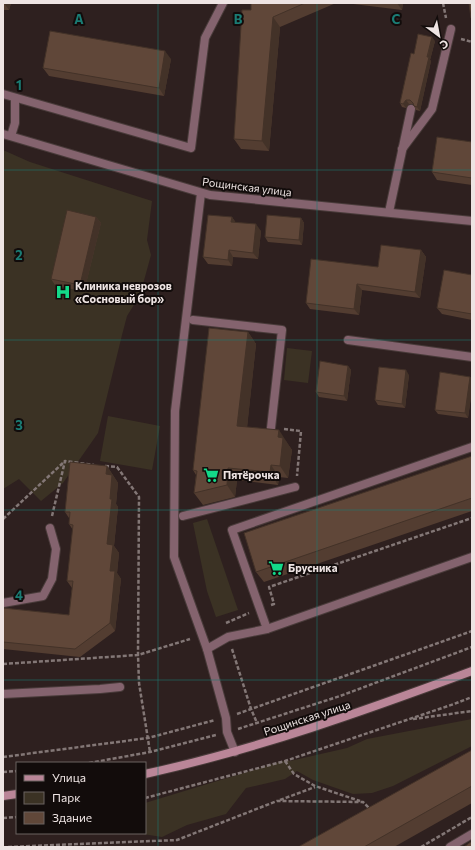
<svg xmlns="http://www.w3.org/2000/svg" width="475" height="850" font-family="Commissioner,sans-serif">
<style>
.green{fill:#3b3224}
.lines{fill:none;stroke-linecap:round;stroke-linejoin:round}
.lane-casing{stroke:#493b3a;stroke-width:10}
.street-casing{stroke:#493b3a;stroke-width:10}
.secondary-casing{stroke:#493b3a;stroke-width:10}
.path{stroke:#837776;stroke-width:2.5;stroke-dasharray:4 2;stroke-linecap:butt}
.lane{stroke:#84636e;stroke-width:8}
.street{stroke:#84636e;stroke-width:8}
.secondary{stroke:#ba8698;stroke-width:8}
.wall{fill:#533d31}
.shaded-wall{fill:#433228}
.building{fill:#604739;stroke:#433228}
.grid{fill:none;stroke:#1a7c74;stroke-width:1;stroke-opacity:0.55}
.labels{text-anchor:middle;stroke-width:4;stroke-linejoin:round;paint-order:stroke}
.street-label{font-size:11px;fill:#eee4e3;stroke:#120c0b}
.poi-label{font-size:11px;font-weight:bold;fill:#eee4e3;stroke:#120c0b;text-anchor:start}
.grid-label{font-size:13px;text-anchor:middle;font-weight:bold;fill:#1a7c74;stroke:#120c0b;stroke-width:4;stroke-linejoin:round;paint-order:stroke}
</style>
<rect width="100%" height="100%" fill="#2e201f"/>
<!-- green -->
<g class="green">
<path d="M3 150 30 162 152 201 147 240 151 255 140 295 127 316 122 335 98 433 63 483 41 501 19 479 3 489Z"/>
<path d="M287 348 312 351 308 383 284 380Z"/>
<path d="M108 416 160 426 152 470 100 461Z"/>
<path d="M207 519 238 610 216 617 207 591 193 523Z"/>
<path d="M472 719V746L393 786 372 793 353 794 313 780 297 771 285 779 246 788 226 814 187 825 162 837 136 833H145V803L286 760 290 761 347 748 367 739Z"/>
</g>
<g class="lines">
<!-- lane casing -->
<g class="lane-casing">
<g id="lane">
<path d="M3 94 191 148 205 38 223 3"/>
<path d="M11 136 15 123V99"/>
<path d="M402 149 432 109 451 29"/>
<path d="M201 193 175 411 174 557 207 649 226 718 227 732 235 752"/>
<path d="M389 212 411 109"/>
<path d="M193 320 282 330 271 428"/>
<path d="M348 340 472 357"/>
<path d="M183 516 295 487"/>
<path d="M3 603 43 596 52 579 56 549 50 528"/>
<path d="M267 629 232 530 472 447"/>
<path d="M207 649 228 637 267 629 472 557"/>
<path d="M3 694 100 689 120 687"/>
<path d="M450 847 472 834"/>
</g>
</g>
<!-- street casing -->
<g class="street-casing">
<path id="street" d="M3 134 210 195 472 221"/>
</g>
<!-- secondary casing -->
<g class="secondary-casing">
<g id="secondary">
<path d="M145 774C258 749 364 711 472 671"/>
<path d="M3 796 17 794"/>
</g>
</g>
<!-- path -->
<g class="path">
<path d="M443 3 446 18"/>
<path d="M461 39 472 42"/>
<path d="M284 429 301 431 297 476"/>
<path d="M105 466 117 467 139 497 138 655 139 683 150 752"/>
<path d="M52 516 65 461 94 465"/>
<path d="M3 519 65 461"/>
<path d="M271 605 274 604 269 587 472 518"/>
<path d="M226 623 249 613"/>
<path d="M232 649 251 709 257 723"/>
<path d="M3 664 138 655 190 639"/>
<path d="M237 714 472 631"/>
<path d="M413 719 472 711"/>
<path d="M238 729 340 696 472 647"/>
<path d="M3 757 148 738 215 720"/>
<path d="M285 761 294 774 315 786 360 801"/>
<path d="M89 763 150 752 216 735"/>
<path d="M3 772 17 771"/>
<path d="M145 798 285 761 454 704 472 697"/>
<path d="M280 800 315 787"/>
<path d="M3 818 17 817"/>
<path d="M397 846V847"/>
<path d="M8 847 177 840 277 801 363 802 371 810"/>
<path d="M421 847 472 817"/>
</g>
<!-- lane -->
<use href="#lane" class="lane"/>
<!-- street -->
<use href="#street" class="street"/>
<!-- secondary -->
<use href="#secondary" class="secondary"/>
</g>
<!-- wall -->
<g class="wall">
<path d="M3 3H11L9 10H3Z"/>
<path d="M251 3H336L280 27 269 151 241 149 234 139 251 10Z"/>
<path d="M345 3H403L402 10Z"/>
<path d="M435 41 430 60 431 61 420 111 416 110 413 104H409L406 108 402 107 400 103 414 54Z"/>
<path d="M171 59 164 96 49 76 43 68Z"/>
<path d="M472 142V185L437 180 432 172Z"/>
<path d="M96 217 101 223 84 292 55 285 51 279Z"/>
<path d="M232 217 236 223 261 231 258 259 233 257 232 266 208 264 203 257Z"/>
<path d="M301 218 304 223 302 245 268 242 265 237Z"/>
<path d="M421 250 426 257 420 298 362 290 359 315 310 309 306 303 378 267Z"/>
<path d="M472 275V320L442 314 437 308Z"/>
<path d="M248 332 256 344 247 427 287 442V443L292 450 288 478 279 477 278 485 237 480 235 497 203 505 194 493 196 475 193 470Z"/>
<path d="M348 366 351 370 347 401 319 397 316 392Z"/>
<path d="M409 375 405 408 378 405 375 400Z"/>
<path d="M470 377 472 379V390L468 418 438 414 435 410Z"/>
<path d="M472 456V511L264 582 256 572Z"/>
<path d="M107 466 118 483 116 504 118 507 114 546 119 553 117 573 121 579 115 631 80 657 3 649V608L69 615 72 588 67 581 73 530 69 524V518L65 512Z"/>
<path d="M472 750V803L394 847H298Z"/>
</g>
<!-- shaded-wall -->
<g class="shaded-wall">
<path d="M4 3H11L9 10Z"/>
<path d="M397 3H403L402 10Z"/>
<path d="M273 17 280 27 269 151 262 141Z"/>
<path d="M432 37 435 41 430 60 431 61 420 111 417 107Z"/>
<path d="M165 51 171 59 164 96 159 88Z"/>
<path d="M406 100 409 104 406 108 403 104Z"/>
<path d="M96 217 101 223 84 292 80 285Z"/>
<path d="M232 217 236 223 231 222Z"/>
<path d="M301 218 304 223 302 245 299 240Z"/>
<path d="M256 224 261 231 258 259 253 253Z"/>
<path d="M229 250 233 257 232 266 228 260Z"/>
<path d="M421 250 426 257 420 298 415 292Z"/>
<path d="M357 284 362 290 359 315 354 309Z"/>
<path d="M248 332 256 344 246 438 237 426Z"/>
<path d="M348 366 351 370 347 401 344 396Z"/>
<path d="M406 370 409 375 405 408 402 404Z"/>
<path d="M470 377 472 379V390L468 418 465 413Z"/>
<path d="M279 430 292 450 288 478 280 466 278 437Z"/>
<path d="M271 465 279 477 278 485 270 472Z"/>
<path d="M107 466 118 483 116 504 118 507 114 546 119 553 117 573 121 579 115 631 110 623V571L107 544 110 499 106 474Z"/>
<path d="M228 468 237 480 235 497 227 485Z"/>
</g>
<!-- building -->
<g class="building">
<path d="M251 3H305L273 17 262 141 234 139 242 10H251Z"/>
<path d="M469 3H472V18H471Z"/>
<path d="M50 31 165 51 159 88 43 68Z"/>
<path d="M418 34 432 37 427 57H429L417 107 414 106 413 103 410 100H406L403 104 400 103 411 53 414 54Z"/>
<path d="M437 137 472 142V178L432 172Z"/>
<path d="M67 210 96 217 80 285 51 279Z"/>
<path d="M208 215 232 217 231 222 256 224 253 253 229 250 228 260 203 257Z"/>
<path d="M267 215 301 218 299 240 265 237Z"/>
<path d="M381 245 421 250 415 292 357 284 354 309 306 303 311 259 378 267Z"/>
<path d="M444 270 472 275V314L437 308Z"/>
<path d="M209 328 248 332 237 426 279 430 278 437 283 438 280 466 271 465 270 472 228 468 227 485 194 493 197 471 193 470Z"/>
<path d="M320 361 348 366 344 396 316 392Z"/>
<path d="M379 367 406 370 402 404 375 400Z"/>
<path d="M440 372 470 377 465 413 435 410Z"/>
<path d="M472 456V498L256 572 244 533Z"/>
<path d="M70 462 107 466 106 474 112 475 110 499H112L107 544 113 545 110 571H115L110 623 75 649 3 642V608L69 615 73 581H67L73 525 69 524 70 512H65Z"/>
<path d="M472 750V786L364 847H298Z"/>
<path d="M472 841V847H464Z"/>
</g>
<!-- grid -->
<path class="grid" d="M158 3V847M317 3V847M3 170H472M3 340H472M3 510H472M3 680H472"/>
<!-- icons -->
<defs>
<g id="hospital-bare" transform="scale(1.2)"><path d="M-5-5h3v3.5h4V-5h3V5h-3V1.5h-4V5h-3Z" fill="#13d989" stroke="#120c0b" stroke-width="2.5" paint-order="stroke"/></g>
<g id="supermarket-bare" transform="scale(1.2)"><path d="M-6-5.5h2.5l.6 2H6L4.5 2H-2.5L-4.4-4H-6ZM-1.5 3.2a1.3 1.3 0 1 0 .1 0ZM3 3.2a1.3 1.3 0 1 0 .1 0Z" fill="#13d989" stroke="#120c0b" stroke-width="2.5" paint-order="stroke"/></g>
</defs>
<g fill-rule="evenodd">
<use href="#hospital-bare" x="63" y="292"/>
<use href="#supermarket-bare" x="211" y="475"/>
<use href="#supermarket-bare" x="276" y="568"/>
</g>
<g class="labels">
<!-- street labels -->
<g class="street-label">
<text transform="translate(247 187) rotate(7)" y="4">Рощинская улица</text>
<text transform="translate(307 718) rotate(-18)" y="4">Рощинская улица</text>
</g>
<!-- poi labels -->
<g class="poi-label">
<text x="75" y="290">Клиника неврозов<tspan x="75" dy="13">«Сосновый бор»</tspan></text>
<text x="223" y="479">Пятёрочка</text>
<text x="288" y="572">Брусника</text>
</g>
</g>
<g class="grid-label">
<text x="79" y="24">A</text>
<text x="238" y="24">B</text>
<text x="396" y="24">C</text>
<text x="19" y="90">1</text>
<text x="19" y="260">2</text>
<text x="19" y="430">3</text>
<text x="19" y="600">4</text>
</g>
<!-- border -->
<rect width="475" height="850" fill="none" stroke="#eee4e3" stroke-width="8"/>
<!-- legend -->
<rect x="16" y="762" width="130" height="72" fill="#120c0b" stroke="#6a6261"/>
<rect x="24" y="775" width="20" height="6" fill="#ba8698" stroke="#6a6261"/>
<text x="52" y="782" font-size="12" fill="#eee4e3">Улица</text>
<rect x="24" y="792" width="20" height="12" fill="#3b3224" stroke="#6a6261"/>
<text x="52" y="802" font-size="12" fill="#eee4e3">Парк</text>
<rect x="24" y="812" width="20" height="12" fill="#604739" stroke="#6a6261"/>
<text x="52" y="822" font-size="12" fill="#eee4e3">Здание</text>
<!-- north arrow -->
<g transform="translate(439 36) rotate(148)" stroke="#120c0b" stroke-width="3" paint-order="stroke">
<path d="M0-3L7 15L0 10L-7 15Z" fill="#eee4e3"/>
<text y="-6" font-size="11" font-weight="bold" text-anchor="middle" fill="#eee4e3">С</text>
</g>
</svg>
